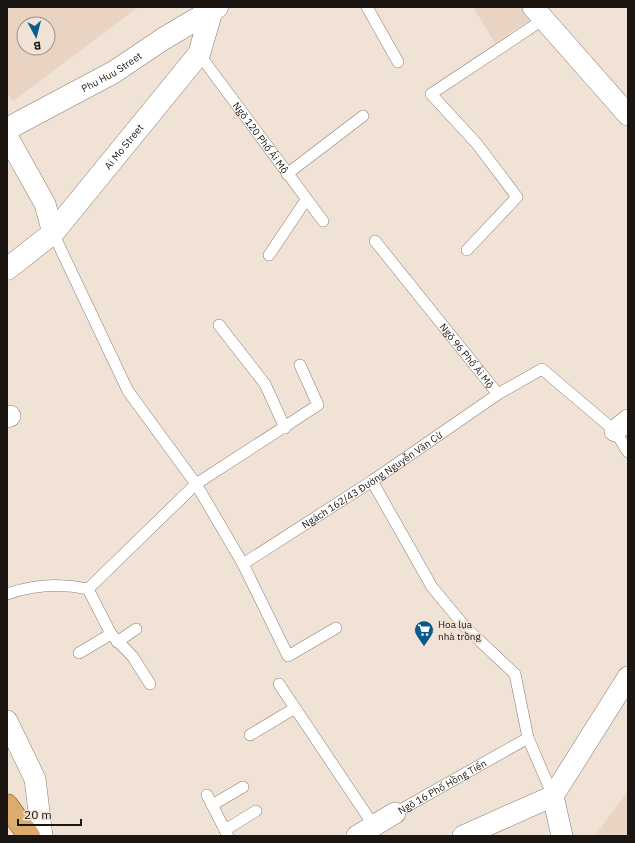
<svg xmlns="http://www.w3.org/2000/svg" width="635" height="843" font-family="'IBM Plex Sans',sans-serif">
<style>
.built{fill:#e9d4c3;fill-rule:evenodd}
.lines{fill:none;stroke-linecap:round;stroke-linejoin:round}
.service-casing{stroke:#8b7e73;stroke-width:12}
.minor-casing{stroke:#8b7e73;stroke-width:22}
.tertiary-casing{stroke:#8b7e73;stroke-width:23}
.primary-casing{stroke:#8a530f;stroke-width:23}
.service{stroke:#fff;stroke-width:11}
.minor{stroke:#fff;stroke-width:21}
.tertiary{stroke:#fff;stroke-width:22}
.primary{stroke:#dcac6e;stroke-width:22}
.labels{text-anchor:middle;stroke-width:4;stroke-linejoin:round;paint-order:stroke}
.street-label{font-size:10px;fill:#1b1612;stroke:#f1e2d6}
.poi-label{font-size:10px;fill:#1b1612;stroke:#f1e2d6;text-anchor:start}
</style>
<rect width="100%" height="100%" fill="#f1e2d6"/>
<g class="built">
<path d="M7,7H138L13,101L7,92ZM24,24H48V48H24Z"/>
<polygon points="473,7 527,7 534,17 495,43"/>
<polygon points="628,791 628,836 595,836"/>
</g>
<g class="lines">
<defs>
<g id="service">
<polyline points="367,7 398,62"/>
<path id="s1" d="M199,54L323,221"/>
<polyline points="287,174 363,116"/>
<polyline points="53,233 128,391 196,484 243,564 288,656 336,628"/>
<path id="s2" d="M375,241L498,394L542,369L615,431L628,452"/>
<polyline points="467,250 517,197 477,144 431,94 544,19"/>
<polyline points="269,255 306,200"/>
<polyline points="219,325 265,384 285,428"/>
<polyline points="372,481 432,587 466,628 515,674 528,738 553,796"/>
<path id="s3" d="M243,564L372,481L498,394"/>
<polyline points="88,589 196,484 318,405 300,365"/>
<polyline points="88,589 111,634 133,657 150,684"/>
<path d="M7,594C33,585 61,583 88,589"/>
<polyline points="117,642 136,629"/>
<polyline points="79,653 111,634"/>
<polyline points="279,684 374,826"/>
<polyline points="250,735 295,708"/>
<polyline points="207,795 228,836"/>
<polyline points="212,805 243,787"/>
<path id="s4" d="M395,813L528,738"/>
<polyline points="225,830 256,811"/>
</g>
<g id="minor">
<polyline points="533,7 628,115"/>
<polyline points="7,136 45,204 53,233"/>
<polyline points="7,417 10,416"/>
<polyline points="615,431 628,420"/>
<polyline points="7,721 35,779 42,836"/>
<polyline points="553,796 562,836"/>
<polyline points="357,836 395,813"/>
<polyline points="463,836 553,796 628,677"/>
</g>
<g id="tertiary">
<path id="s5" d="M7,129L114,72L163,39L212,10"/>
<path id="s6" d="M7,269L53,233L199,54L212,10L217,7"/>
</g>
<polyline id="primary" points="7,805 29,836"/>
</defs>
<use href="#service" class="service-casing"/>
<use href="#minor" class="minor-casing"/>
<use href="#tertiary" class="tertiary-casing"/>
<use href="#primary" class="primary-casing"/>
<use href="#service" class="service"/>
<use href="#minor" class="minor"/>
<use href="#tertiary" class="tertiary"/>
<use href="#primary" class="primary"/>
</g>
<defs>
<symbol id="supermarket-pin" viewBox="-11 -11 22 30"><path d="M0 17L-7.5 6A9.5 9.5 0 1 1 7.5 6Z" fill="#095b8d" stroke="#f1e2d6"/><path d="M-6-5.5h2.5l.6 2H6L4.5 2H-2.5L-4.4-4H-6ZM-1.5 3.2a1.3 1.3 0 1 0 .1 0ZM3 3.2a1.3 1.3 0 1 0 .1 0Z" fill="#fff"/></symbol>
</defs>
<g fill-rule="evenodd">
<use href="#supermarket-pin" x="413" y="619" width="22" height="30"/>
</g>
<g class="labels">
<g class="street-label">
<text dy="4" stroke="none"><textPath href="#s5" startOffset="119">Phu Huu Street</textPath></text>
<text dy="4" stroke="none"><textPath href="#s1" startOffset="104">Ngõ 120 Phố Ái Mộ</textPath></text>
<text dy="4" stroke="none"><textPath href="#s6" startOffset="170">Ai Mo Street</textPath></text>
<text dy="4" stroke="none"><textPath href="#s2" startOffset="147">Ngõ 96 Phố Ái Mộ</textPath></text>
<text dy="4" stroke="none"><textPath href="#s3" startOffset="154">Ngách 162/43 Đường Nguyễn Văn Cừ</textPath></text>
<text dy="4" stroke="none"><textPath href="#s4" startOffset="54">Ngõ 16 Phố Hồng Tiến</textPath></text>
</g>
<g class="poi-label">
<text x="438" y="628">Hoa lụa<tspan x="438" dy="12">nhà trồng</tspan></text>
</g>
</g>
<rect width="635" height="843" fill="none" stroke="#1b1612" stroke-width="16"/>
<g transform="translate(36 36) rotate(173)"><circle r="19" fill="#f1e2d6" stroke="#9b9088"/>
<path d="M0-3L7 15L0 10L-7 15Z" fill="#095b8d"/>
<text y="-6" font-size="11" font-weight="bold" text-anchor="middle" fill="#1b1612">B</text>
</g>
<path d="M18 819v6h63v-6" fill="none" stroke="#1b1612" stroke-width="2"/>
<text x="24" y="819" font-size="12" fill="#1b1612" stroke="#f1e2d6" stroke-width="3" paint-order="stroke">20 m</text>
</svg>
